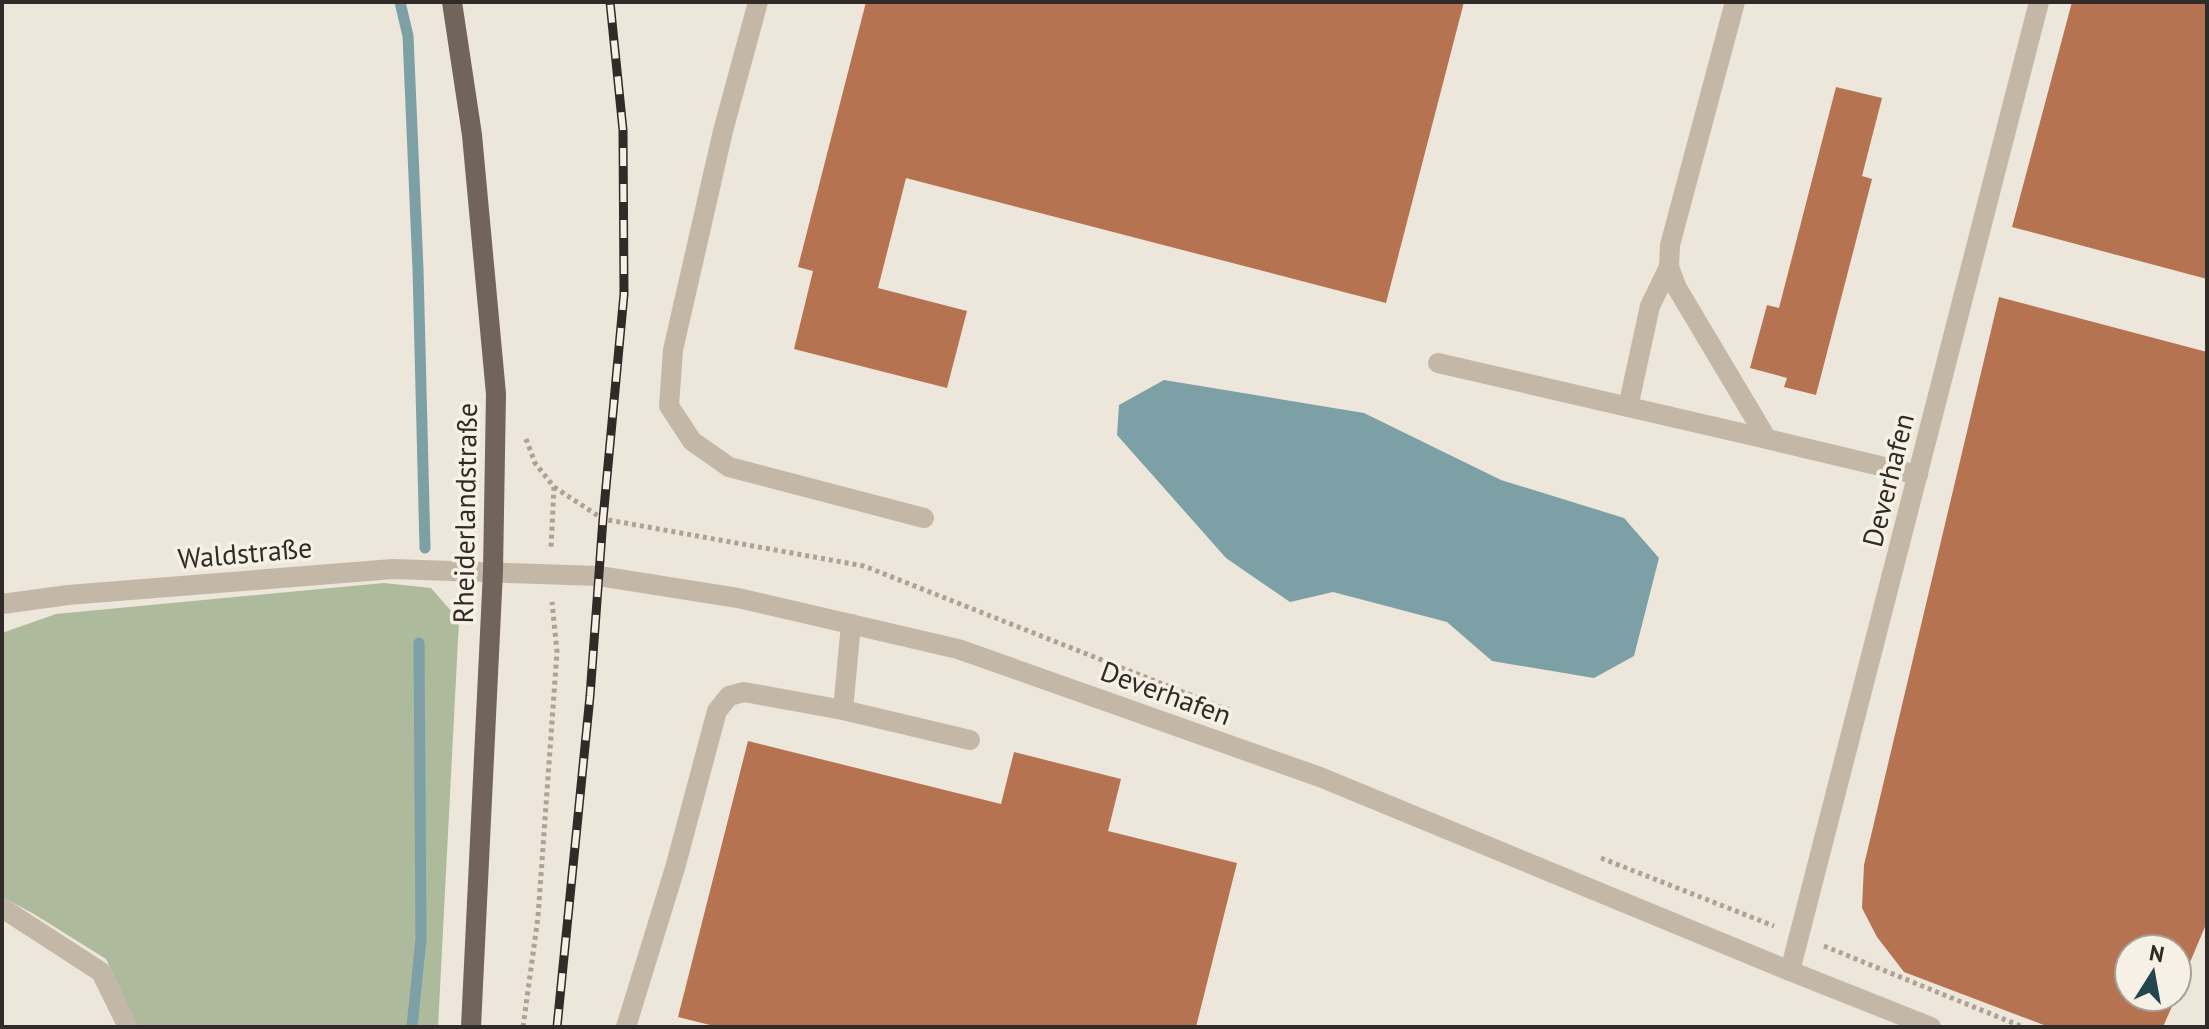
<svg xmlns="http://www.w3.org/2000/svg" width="2209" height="1029" font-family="'PT Sans',sans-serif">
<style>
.green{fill:#adba9c}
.water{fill:#7da0a6}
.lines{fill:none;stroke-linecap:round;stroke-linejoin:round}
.stream{stroke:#7da0a6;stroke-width:11}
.building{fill:#b57351}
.path{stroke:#afa292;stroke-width:5;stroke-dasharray:4 4;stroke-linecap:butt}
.minor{stroke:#c3b7a8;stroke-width:20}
.major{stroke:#71645a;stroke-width:20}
.rail-casing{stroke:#312b27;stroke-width:9}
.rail{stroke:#f6f0e5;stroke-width:6;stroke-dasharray:18;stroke-linecap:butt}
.labels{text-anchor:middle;stroke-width:7;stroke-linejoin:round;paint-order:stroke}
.street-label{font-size:28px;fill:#312b27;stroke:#f6f0e5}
</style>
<rect width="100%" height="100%" fill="#ede6da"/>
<polygon class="green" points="384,583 431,588 459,620 438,1027 138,1027 106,959 34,914 2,897 2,633 56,614"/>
<polygon class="water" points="1164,380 1364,413 1501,480 1624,518 1659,558 1634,656 1594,678 1492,661 1447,622 1333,592 1290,602 1226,558 1117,435 1119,405"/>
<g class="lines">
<g class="stream">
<polyline points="400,2 408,36 418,269 425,548"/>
<polyline points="412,1027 421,939 419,643"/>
</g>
</g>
<g class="building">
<polygon points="866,2 1464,2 1386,303 906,178 878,288 967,311 947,388 794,349 813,271 798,267"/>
<polygon points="2072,2 2207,2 2207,279 2012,227"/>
<polygon points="1836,87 1882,98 1862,176 1872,179 1816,395 1784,387 1787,378 1750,368 1767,305 1779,308"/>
<polygon points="1999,297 2207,352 2207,922 2177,993 2177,949 2129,949 2129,997 2176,997 2163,1027 2049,1027 1904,972 1877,937 1862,908 1864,865"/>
<polygon points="748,741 1001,804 1014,752 1121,779 1108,831 1237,863 1196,1027 718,1027 678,1017"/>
</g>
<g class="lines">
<g class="path">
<polyline points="526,439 535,463 554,487 551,548"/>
<polyline points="554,487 603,519 864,566 1231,711"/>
<polyline points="1601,858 1774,926"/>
<polyline points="1824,946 2023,1027"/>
<polyline points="523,1027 538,917 557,652 552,602"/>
</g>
<g class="minor">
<polyline points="758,2 723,131 673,350 669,406 692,441 729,467 924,518"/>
<polyline points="1735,2 1670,245 1669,267 1677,288 1767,439 1918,475"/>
<polyline points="1438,363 1767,439"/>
<polyline points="1628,407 1650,306 1669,267"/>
<polyline points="2,604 68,595 393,569 599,576 738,598 958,649 1320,777 1790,971 1931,1027"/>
<polyline points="843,710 851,624"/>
<polyline points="2,908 101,972 128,1027"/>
<polyline points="1790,971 2039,2"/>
<polyline points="626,1027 675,868 717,711 729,696 744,692 843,710 970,740"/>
</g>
<polyline class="major" points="452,2 472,135 496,394 493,571 471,1027"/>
<defs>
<polyline id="rail" points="557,1027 590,696 603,519 624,294 623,130 610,2"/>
</defs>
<use href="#rail" class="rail-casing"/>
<use href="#rail" class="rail"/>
</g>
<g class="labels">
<g class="street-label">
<text transform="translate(1888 480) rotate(-76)" y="10">Deverhafen</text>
<text transform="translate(465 513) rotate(-89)" y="10">Rheiderlandstraße</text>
<text transform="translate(245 553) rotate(-5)" y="10">Waldstraße</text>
<text transform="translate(1166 693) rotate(20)" y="10">Deverhafen</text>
</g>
</g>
<rect width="2209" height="1029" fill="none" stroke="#312b27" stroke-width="8"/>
<g transform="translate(2153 973) rotate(11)"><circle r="38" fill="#f6f0e5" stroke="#a7a199" stroke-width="2"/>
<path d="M0-6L14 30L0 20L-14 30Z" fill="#22464d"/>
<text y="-12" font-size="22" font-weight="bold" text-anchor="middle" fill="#312b27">N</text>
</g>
</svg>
